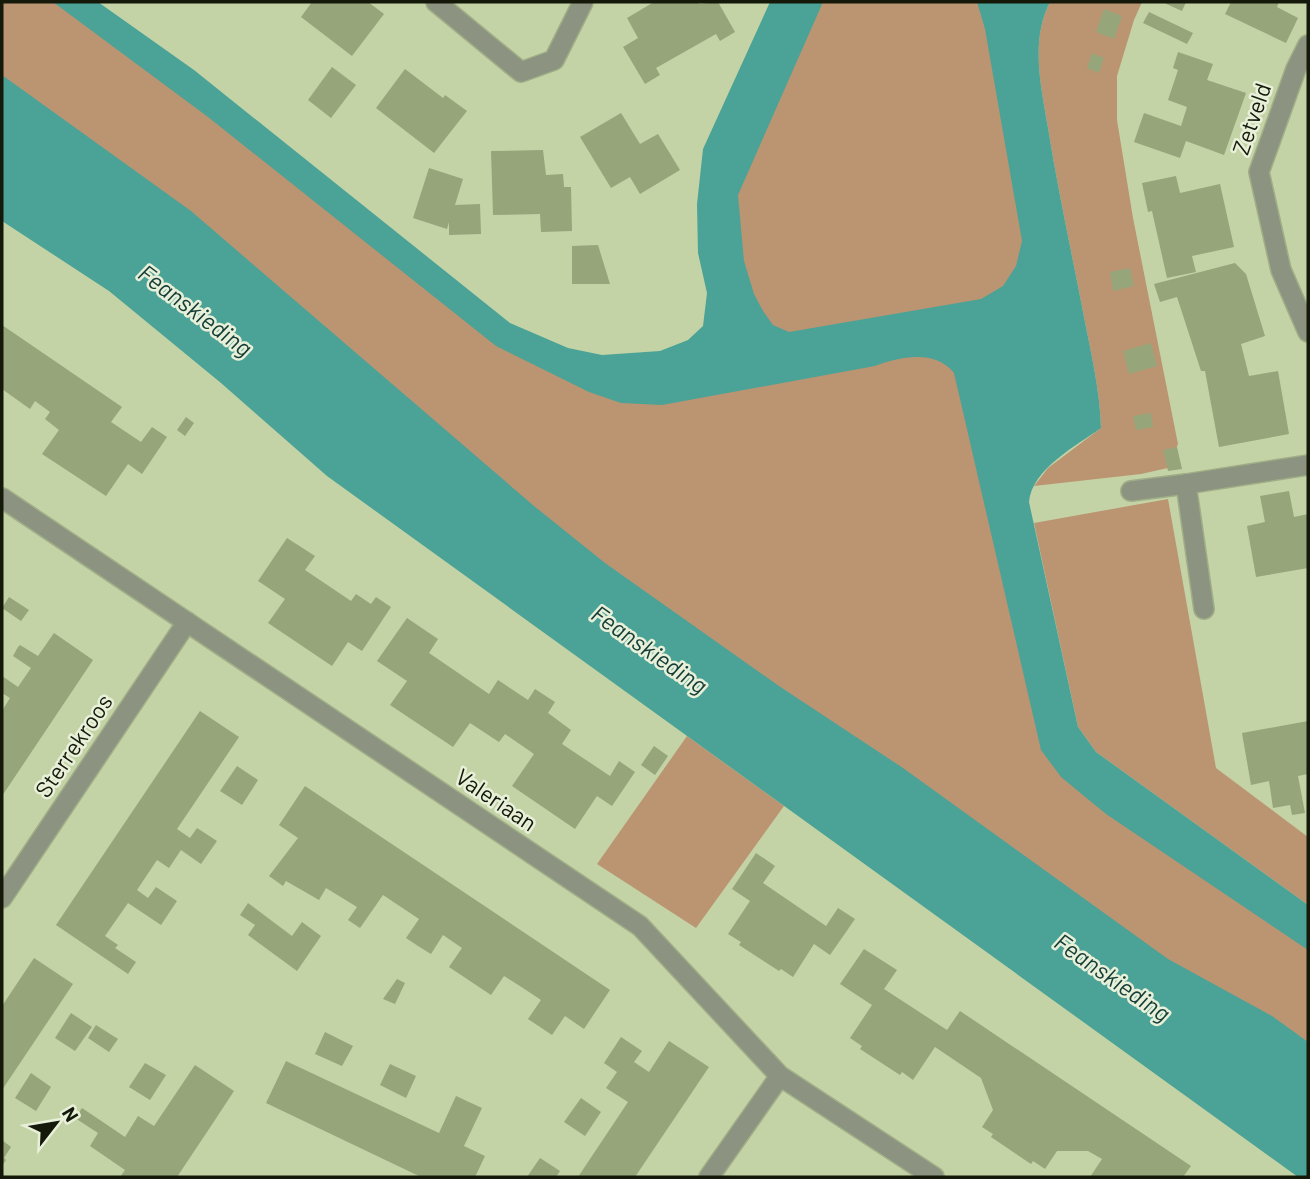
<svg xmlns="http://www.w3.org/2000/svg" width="1310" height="1179" font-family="Barlow,sans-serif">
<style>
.green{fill:#bb9572}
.water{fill:#4ba296}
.building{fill:#96a57a}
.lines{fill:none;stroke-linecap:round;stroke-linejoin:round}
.minor-casing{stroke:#a0ae87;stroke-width:22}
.minor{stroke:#8c9380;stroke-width:19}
.labels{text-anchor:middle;stroke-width:5;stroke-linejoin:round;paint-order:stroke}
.street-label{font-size:23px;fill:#141909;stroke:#e8f0d9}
.water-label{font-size:24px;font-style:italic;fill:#143d38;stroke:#e8f0d9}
</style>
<rect width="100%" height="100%" fill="#c3d3a6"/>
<g class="green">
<polygon points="2,2 76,2 507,340 619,381 733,354 717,233 804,2 1039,2 1028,23 1057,276 1013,489 1067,747 1308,919 1308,1070 592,564 2,105"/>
<path d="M1050,2H1142L1134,20L1117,76V120L1133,218L1178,444L1168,468L1141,474L1034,486L1048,468L1101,428C1100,391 1091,353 1084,317C1072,254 1058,191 1048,128C1041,86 1030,41 1050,2Z"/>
<polygon points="1168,499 1216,768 1308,837 1308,905 1096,752 1078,727 1034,523"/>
<polygon points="687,736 784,806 696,928 597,864"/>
</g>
<g class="water">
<path d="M53,2H98L194,70L510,323L568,348L602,355L660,351L688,340L703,326L707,293L698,253L697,204L703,149L770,2H823L738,195L744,261L754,294L763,311L773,325L789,332L981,299L1003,286L1016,266L1022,241L985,29L977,2H1050C1030,41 1041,86 1048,128C1058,191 1072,254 1084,317C1091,353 1100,391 1101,428C1076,446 1032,469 1029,502L1078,727L1096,752L1308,905V950L1106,814L1061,777L1041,750L954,373C935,349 900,357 875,366L662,405L621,403L589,392L496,346L208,117Z"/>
<polygon points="2,75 191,211 534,506 605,563 779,686 903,768 1168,959 1272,1016 1308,1042 1308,1177 1298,1177 327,476 221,383 109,291 2,221"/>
</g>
<g class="building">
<polygon points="312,2 368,2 384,14 352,56 301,17"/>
<polygon points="654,2 698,2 699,4 718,2 735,32 720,41 716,34 656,68 660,75 645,84 623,47 638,38 627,18"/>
<polygon points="1162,2 1186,2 1182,11"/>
<polygon points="1231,2 1279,2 1277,7 1298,18 1286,43 1225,14"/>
<polygon points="1104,9 1122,16 1114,39 1096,32"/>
<polygon points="1149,12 1193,33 1187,44 1143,23"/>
<polygon points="1178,52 1213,64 1207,80 1246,93 1224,155 1186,141 1180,158 1134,142 1144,113 1181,126 1187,107 1168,100 1178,70 1173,68"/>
<polygon points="1092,53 1104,58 1099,73 1087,68"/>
<polygon points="332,67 356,85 331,118 308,100"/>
<polygon points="405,69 443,98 445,95 467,111 434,153 376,108"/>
<polygon points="621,113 640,144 658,134 680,170 640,194 630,177 611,188 580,137"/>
<polygon points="543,150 546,175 563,174 564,187 571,187 572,231 541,232 540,214 493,215 491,151"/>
<polygon points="429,168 463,179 455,205 480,204 481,234 449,235 449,222 447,229 413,218"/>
<polygon points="1176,176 1180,193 1220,184 1234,247 1192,256 1196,272 1167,278 1152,211 1148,212 1142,183"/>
<polygon points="598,245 610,284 572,284 572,246"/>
<polygon points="1235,263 1246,274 1265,336 1241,344 1249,376 1278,371 1289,434 1219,447 1205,371 1201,371 1177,297 1160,302 1154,284"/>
<polygon points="1130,268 1134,286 1113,291 1110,272"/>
<polygon points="2,325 122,407 111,422 141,442 152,427 167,437 142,474 128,464 106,496 42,454 59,430 45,419 50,412 35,401 30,409 2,389"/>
<polygon points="1151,343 1157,366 1129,374 1123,351"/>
<polygon points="1151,413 1153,427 1136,430 1133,416"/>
<polygon points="186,417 194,423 185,436 177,430"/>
<polygon points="1177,447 1182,469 1168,471 1163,450"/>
<polygon points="1289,491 1294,517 1308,514 1308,568 1256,577 1247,526 1265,522 1260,496"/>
<polygon points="287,538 315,556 305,570 351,601 356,594 371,604 376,597 391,607 362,651 348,642 332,666 268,623 285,599 258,581"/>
<polygon points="9,597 29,610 21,621 2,608"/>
<polygon points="407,618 438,639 429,653 489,694 498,680 528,700 535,689 555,702 548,713 571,730 562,744 610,776 619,761 635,772 612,806 597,796 575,829 512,786 534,754 505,734 499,742 470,723 453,747 390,705 407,681 377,661"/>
<polygon points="54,633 93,660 2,796 2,711 10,698 2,693 2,676 18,687 31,668 13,656 18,647 20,645 38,656"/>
<polygon points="200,711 239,737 177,829 190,838 197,828 217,841 201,864 181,850 169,868 157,860 137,890 148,898 156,887 177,901 161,925 128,903 105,936 118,945 115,948 136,962 128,974 56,925"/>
<polygon points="1308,721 1308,774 1298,776 1305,813 1292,815 1290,805 1273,808 1269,781 1251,785 1242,733"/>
<polygon points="654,746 668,756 655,775 641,765"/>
<polygon points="237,766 258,780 242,805 220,791"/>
<polygon points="305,786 610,990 584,1029 565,1016 552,1035 528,1019 541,1000 523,988 504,976 491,995 449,967 462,948 443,935 431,954 418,946 406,938 419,919 383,895 360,928 348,920 357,907 326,888 319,900 286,881 283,886 269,876 298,838 279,825"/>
<polygon points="756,853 775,866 763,883 826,926 838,908 855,919 830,955 814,944 793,977 781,969 779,971 739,945 741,942 728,934 750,901 732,889"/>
<polygon points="248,903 292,936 302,922 321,936 297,971 248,935 255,925 240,915"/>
<polygon points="864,949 897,970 884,989 947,1030 960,1011 1191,1166 1183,1177 1090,1177 1102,1159 1088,1151 1057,1151 1045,1169 1033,1161 1031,1164 991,1137 993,1134 982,1127 993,1110 981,1078 935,1047 913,1080 902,1072 900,1075 860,1049 862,1046 850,1038 872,1005 840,984"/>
<polygon points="34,958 73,984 2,1090 2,1006"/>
<polygon points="397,979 405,983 395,1004 383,999"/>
<polygon points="71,1013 92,1027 75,1051 55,1038"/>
<polygon points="96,1025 118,1039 109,1052 88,1038"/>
<polygon points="325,1032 353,1046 342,1066 315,1054"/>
<polygon points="621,1037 642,1051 634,1062 649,1072 669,1041 709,1067 635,1177 578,1177 628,1102 606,1088 617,1072 604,1063"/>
<polygon points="286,1061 439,1133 456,1096 482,1108 464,1146 485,1156 475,1177 421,1177 266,1103"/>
<polygon points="145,1063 166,1075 150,1100 129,1087"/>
<polygon points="390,1064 416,1076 406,1098 380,1085"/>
<polygon points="195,1065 234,1091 213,1123 177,1177 120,1177 125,1170 90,1146 98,1133 75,1118 82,1108 125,1137 138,1116 154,1126"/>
<polygon points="31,1073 51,1087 36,1111 15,1098"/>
<polygon points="581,1098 601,1112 585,1136 564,1122"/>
<polygon points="2,1140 11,1147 4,1158 6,1160 2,1166"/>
<polygon points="540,1158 560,1171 556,1177 527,1177"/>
</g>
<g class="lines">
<defs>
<g id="minor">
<polyline points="436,2 521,72 554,60 583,2"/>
<polyline points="1308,45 1296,69 1259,172 1281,270 1308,332"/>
<polyline points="1131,491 1186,484"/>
<polyline points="2,498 640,926 780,1076 934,1177"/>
<polyline points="1204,609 1186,484 1308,465"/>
<polyline points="2,898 187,622"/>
<polyline points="709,1177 780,1076"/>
</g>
</defs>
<use href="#minor" class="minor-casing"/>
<use href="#minor" class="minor"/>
</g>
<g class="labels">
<g class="street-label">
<text transform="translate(1252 119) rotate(-71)" y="8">Zetveld</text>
<text transform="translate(74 746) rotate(-56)" y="8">Sterrekroos</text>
<text transform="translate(496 800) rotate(34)" y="8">Valeriaan</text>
</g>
<g class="water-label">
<text transform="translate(195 311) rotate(37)" y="8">Feanskieding</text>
<text transform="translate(649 650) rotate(35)" y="8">Feanskieding</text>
<text transform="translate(1112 978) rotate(35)" y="8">Feanskieding</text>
</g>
</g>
<rect width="1310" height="1179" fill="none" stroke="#141909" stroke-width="7"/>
<g transform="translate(56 1123) rotate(59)" stroke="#e8f0d9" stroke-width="5" paint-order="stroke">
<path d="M0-5L12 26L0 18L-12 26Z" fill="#141909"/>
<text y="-10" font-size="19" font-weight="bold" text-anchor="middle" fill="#141909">N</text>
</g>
</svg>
